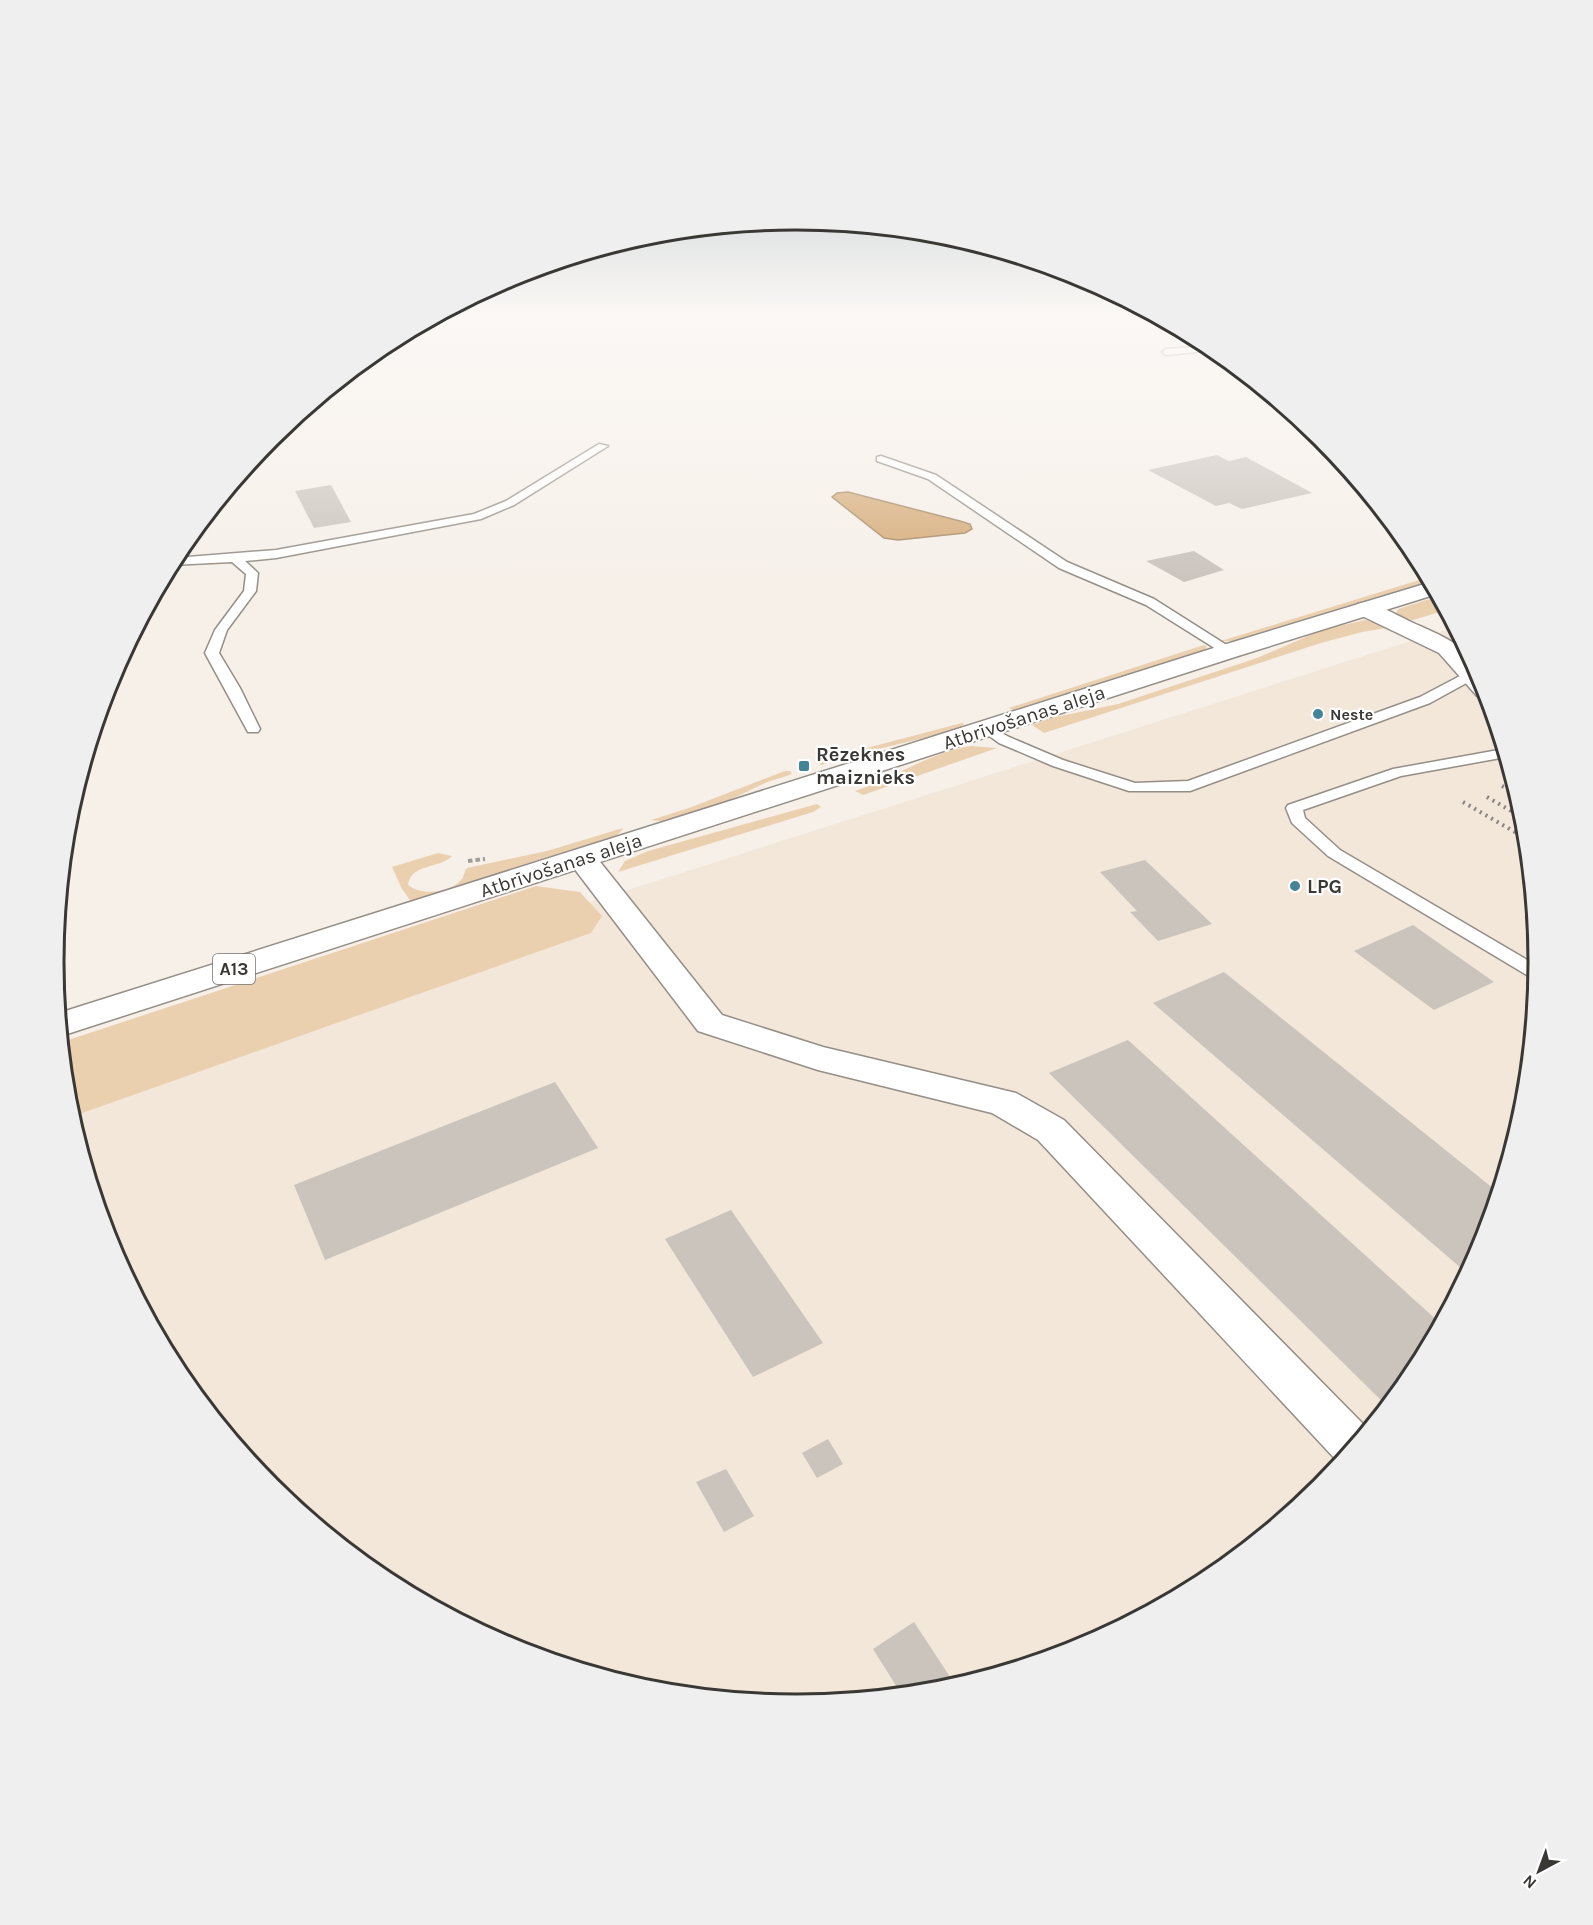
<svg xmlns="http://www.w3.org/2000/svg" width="1593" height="1925" font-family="Karla,sans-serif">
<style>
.built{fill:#f2e7d9}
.green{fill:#ebd0b0}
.water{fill:#d6ac79;stroke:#a78965;stroke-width:1.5}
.building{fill:#cac4bd}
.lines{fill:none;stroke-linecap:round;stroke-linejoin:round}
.lane-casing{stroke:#948e87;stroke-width:3}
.street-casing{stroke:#948e87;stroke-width:3}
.primary-casing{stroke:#948e87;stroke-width:3}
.path{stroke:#a09c97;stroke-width:4;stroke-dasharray:4.5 3;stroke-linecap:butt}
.lane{fill:#fff;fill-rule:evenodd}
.street{fill:#fff;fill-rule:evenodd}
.primary{fill:#fff;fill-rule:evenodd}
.rail{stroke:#87837f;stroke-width:4;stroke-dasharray:2 4.5;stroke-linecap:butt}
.poi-dot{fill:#438497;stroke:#fff;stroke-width:2}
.labels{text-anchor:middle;stroke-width:4.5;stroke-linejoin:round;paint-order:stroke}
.far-poi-label{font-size:16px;font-weight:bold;fill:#3a3835;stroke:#fff;text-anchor:start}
.shield{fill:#fff;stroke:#757472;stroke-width:1.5}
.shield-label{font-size:18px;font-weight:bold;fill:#3a3835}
.street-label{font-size:20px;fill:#3a3835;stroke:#fff}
.poi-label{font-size:20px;font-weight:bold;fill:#3a3835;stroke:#fff;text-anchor:start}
.rim{fill:none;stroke:#3a3835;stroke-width:3}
</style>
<rect width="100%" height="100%" fill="#f6f0e9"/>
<polygon class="built" points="1455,627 1483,679 1525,818 1539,962 1525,1108 1482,1247 1414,1375 1321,1488 1209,1580 1080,1649 941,1691 796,1705 651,1691 512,1648 384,1580 271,1487 179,1375 110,1246 68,1107 65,1069"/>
<g class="green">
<polygon points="1429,577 1430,581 1235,641 1221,641"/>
<polygon points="1439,596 1446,610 1410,621 1396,613 1398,609"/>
<polygon points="1365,620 1393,627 1362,632 1321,643 1044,733 1032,725 1051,718 1118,704 1257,658 1322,630"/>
<polygon points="1204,645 1207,647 1204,651 1028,708 1016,711 1009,708"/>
<polygon points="962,723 964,724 958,730 853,755 821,765 817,761"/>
<path d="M971,746L997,748L863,795L855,791C894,778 929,753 971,746Z"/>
<path d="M785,771H790L792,774C783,778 774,779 765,783C736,796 683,827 651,820L689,808Z"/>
<polygon points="817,804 821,807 813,812 618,872 625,861 648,851"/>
<path d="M623,828C618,840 598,842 587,845C528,862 470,884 412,903L402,889L392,867L438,853L452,856C440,869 411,863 408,885C421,896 450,893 461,880C465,876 463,873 467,868L547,851Z"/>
<polygon points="536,886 580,892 602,916 591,933 71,1117 62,1042"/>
</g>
<polygon class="water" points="848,492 960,521 970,524 972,529 965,533 898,540 884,538 832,497 837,493"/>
<g class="building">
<polygon points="1217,455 1229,461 1246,457 1312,493 1242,509 1229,503 1216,506 1148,470"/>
<polygon points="331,485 351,522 314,528 295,491"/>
<polygon points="1194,551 1224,570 1184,582 1146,561"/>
<polygon points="1145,860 1212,924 1158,941 1130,912 1137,911 1100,872"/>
<polygon points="1413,925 1494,982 1434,1010 1354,951"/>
<polygon points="1224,972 1499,1193 1482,1247 1468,1274 1153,1003"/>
<polygon points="1128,1040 1441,1324 1414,1375 1388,1407 1049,1073"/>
<polygon points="555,1082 598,1148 325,1260 294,1185"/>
<polygon points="731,1210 823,1343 753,1377 665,1239"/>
<polygon points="828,1439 843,1464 817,1478 802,1453"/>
<polygon points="726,1469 754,1516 724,1532 696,1482"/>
<polygon points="914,1622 956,1686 941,1691 902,1695 873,1649"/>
</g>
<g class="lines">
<defs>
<g id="lane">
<polygon points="1210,346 1215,350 1166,355 1162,352 1166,349"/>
<polygon points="599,444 608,446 514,505 481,519 276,558 245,561 258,573 256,591 227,630 219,653 240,688 260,729 258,732 248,732 205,653 215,630 244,591 246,574 232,562 171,565 175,558 276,550 474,514 506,501"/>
<polygon points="881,456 936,475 1067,562 1154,599 1236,651 1229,655 1224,654 1146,605 1059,568 928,479 877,461 877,457"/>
<polygon points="1477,667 1481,675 1430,703 1190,791 1129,791 1053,766 999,743 980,729 987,725 1009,737 1063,760 1135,783 1188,781 1420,697"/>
<polygon points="1504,749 1506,757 1401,776 1303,810 1305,818 1340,850 1539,967 1537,981 1328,856 1292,823 1286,808 1288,805 1393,769"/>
</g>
<g id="street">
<path d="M1366,602C1381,606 1395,614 1409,621C1455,642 1473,646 1488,698L1477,696L1439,653L1358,614L1354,609L1358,604Z"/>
<polygon points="582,850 593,853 722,1015 823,1047 1016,1093 1064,1120 1369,1430 1342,1463 1338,1462 1038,1140 992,1113 818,1070 698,1031 567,859 571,853"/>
</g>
<polygon id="primary" points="1431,582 1437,594 1238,656 61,1036 59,1013 1220,646"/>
</defs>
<use href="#lane" class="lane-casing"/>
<use href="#street" class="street-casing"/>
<use href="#primary" class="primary-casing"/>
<polyline class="path" points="468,861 485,859"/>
<use href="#lane" class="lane"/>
<use href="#street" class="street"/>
<use href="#primary" class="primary"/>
<g class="rail">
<polyline points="1502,786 1518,794"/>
<polyline points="1487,797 1525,819"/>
<polyline points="1463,802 1527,839"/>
</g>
</g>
<linearGradient id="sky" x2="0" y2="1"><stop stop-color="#a1b1bc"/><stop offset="0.54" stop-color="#fbf8f5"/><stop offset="1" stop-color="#fbf8f5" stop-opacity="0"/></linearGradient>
<rect width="1593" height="583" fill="url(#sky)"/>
<g class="poi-dot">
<circle cx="1318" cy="714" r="6"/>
<rect x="798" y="760" width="12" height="12" rx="3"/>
<circle cx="1295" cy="886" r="6"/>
</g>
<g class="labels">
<g class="far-poi-label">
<text x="1330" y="720">Neste</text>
</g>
<rect class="shield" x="213" y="954" width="42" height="30" rx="4.5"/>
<g class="shield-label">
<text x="234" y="975">A13</text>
</g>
<g class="street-label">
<text transform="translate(1024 717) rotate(-18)" y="7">Atbrīvošanas aleja</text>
<text transform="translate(561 865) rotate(-18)" y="7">Atbrīvošanas aleja</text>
</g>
<g class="poi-label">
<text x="816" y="761">Rēzeknes<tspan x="816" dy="23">maiznieks</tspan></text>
<text x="1307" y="893">LPG</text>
</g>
</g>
<path d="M0 0H1593V1925H0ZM64 962a732 732 0 1 1 1464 0a732 732 0 1 1-1464 0Z" fill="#efefef" fill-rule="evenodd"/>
<path class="rim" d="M64 962a732 732 0 1 1 1464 0a732 732 0 1 1-1464 0Z"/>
<g transform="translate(1539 1871) rotate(221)" stroke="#ffffff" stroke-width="4.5" paint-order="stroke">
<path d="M0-4.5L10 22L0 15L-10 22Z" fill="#3a3835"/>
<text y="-9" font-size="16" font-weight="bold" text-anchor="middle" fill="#3a3835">N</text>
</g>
</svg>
